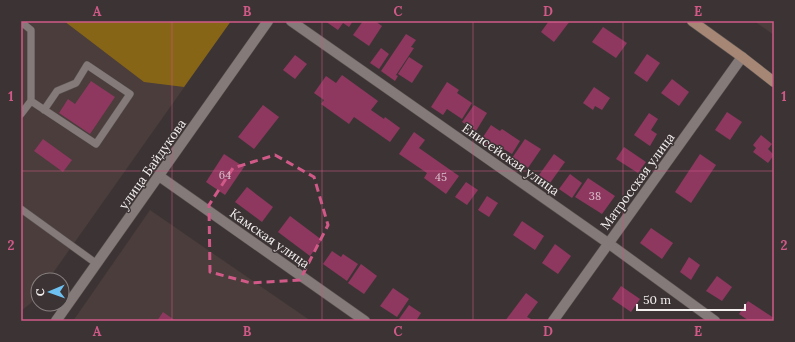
<svg xmlns="http://www.w3.org/2000/svg" width="795" height="342" font-family="Lora,serif">
<style>
.built{fill:#4a3d3b}
.forest{fill:#876516}
.building{fill:#8e375f}
.lines{fill:none;stroke-linecap:round;stroke-linejoin:round}
.lane-casing{stroke:#5a5352;stroke-width:8}
.street-casing{stroke:#5a5352;stroke-width:11}
.secondary-casing{stroke:#5a5352;stroke-width:11}
.lane{stroke:#847a79;stroke-width:7}
.street{stroke:#847a79;stroke-width:10}
.secondary{stroke:#a68674;stroke-width:10}
.marked{fill:none;stroke:#d15988;stroke-width:3;stroke-dasharray:8 5;stroke-linejoin:round}
.grid{fill:none;stroke:#d15988;stroke-width:1;stroke-opacity:0.55}
.labels{text-anchor:middle;stroke-width:3;stroke-linejoin:round;paint-order:stroke}
.number-label{font-size:11px;fill:#dbc2cc}
.street-label{font-size:13px;fill:#f5f0f0;stroke:#3c3434}
.neatline{fill:none;stroke:#d15988;stroke-width:1.5}
.grid-label{font-size:13px;text-anchor:middle;font-weight:bold;fill:#d15988}
</style>
<rect width="100%" height="100%" fill="#3c3434"/>
<g class="built">
<polygon points="21,21 231,21 48,280 38,280 38,294 31,303 21,311"/>
<polygon points="754,21 774,21 774,35"/>
<polygon points="150,210 311,321 73,321"/>
</g>
<polygon class="forest" points="64,21 231,21 184,87 144,82"/>
<g class="building">
<polygon points="325,21 353,21 349,27 343,23 338,30"/>
<polygon points="363,21 375,21 382,26 369,46 353,35"/>
<polygon points="549,21 570,21 554,42 541,32"/>
<polygon points="603,27 627,43 616,58 592,42"/>
<polygon points="406,34 416,40 411,47 414,48 396,75 398,76 395,81 381,71"/>
<polygon points="381,48 389,54 379,69 370,63"/>
<polygon points="647,54 660,63 647,82 634,73"/>
<polygon points="295,55 307,64 295,79 283,70"/>
<polygon points="409,57 423,66 412,83 398,74"/>
<polygon points="342,75 378,101 371,110 384,119 385,117 400,128 390,142 354,117 349,124 321,104 324,100 314,93 326,76 336,83"/>
<polygon points="672,79 689,92 679,106 661,93"/>
<polygon points="91,81 115,97 90,134 59,113 68,99 75,104"/>
<polygon points="447,82 459,90 457,93 472,103 462,119 447,109 443,115 431,107"/>
<polygon points="594,87 610,98 602,110 595,106 593,110 583,103"/>
<polygon points="263,105 279,117 254,149 238,137"/>
<polygon points="474,105 487,113 476,131 462,122"/>
<polygon points="727,112 742,122 730,140 715,130"/>
<polygon points="649,113 658,119 651,130 657,134 650,146 634,135"/>
<polygon points="491,125 500,131 502,129 520,141 512,154 495,144 491,151 479,143"/>
<polygon points="414,132 425,140 419,148 459,176 446,194 424,178 427,173 399,154"/>
<polygon points="761,135 772,144 768,149 774,155 768,163 753,152 756,148 753,145"/>
<polygon points="43,139 72,160 63,172 34,151"/>
<polygon points="525,139 541,149 528,168 512,158"/>
<polygon points="624,147 646,162 638,173 616,159"/>
<polygon points="224,154 244,167 225,195 206,182"/>
<polygon points="554,154 565,162 550,183 539,175"/>
<polygon points="700,154 716,165 691,203 675,192"/>
<polygon points="570,174 582,183 572,198 559,189"/>
<polygon points="588,178 615,196 602,214 575,197"/>
<polygon points="466,182 478,190 467,205 455,197"/>
<polygon points="247,187 273,207 262,222 235,202"/>
<polygon points="487,196 498,203 489,217 478,210"/>
<polygon points="290,216 322,240 310,256 278,232"/>
<polygon points="522,221 544,236 535,250 513,235"/>
<polygon points="651,228 673,243 662,259 640,243"/>
<polygon points="555,244 571,256 558,274 542,263"/>
<polygon points="332,251 341,257 343,254 358,264 347,281 323,264"/>
<polygon points="689,257 700,265 691,280 680,272"/>
<polygon points="361,264 377,276 364,294 348,283"/>
<polygon points="717,276 732,287 722,301 706,291"/>
<polygon points="621,286 640,299 631,312 612,299"/>
<polygon points="393,288 409,299 397,317 380,306"/>
<polygon points="526,293 538,302 527,317 531,319 529,321 505,321"/>
<polygon points="748,301 774,318 774,321 749,321 739,314"/>
<polygon points="409,305 421,313 416,321 402,321 399,319"/>
<polygon points="163,312 176,321 157,321"/>
</g>
<g class="lines">
<defs>
<g id="lane">
<polyline points="21,22 31,30 31,101 96,144 130,94 87,65 76,83 57,91 44,110"/>
<polyline points="21,114 31,101"/>
<polyline points="21,209 97,264"/>
</g>
<g id="street">
<polyline points="291,21 608,243 715,321"/>
<polyline points="159,176 365,321"/>
<polyline points="56,321 268,21"/>
<polyline points="553,321 742,57"/>
</g>
<polyline id="secondary" points="692,21 742,57 774,82"/>
</defs>
<use href="#lane" class="lane-casing"/>
<use href="#street" class="street-casing"/>
<use href="#secondary" class="secondary-casing"/>
<use href="#lane" class="lane"/>
<use href="#street" class="street"/>
<use href="#secondary" class="secondary"/>
</g>
<path class="marked" d="M275,155L314,177L328,225L300,280L251,283L210,272L209,205L233,168Z"/>
<path class="grid" d="M172,21V321M322,21V321M473,21V321M623,21V321M21,171H774"/>
<g class="labels">
<g class="number-label">
<text x="225" y="179">64</text>
<text x="441" y="181">45</text>
<text x="595" y="200">38</text>
</g>
<g class="street-label">
<text transform="translate(511 159) rotate(35)" y="5">Енисейская улица</text>
<text transform="translate(152 164) rotate(-55)" y="5">улица Байдукова</text>
<text transform="translate(637 181) rotate(-54)" y="5">Матросская улица</text>
<text transform="translate(270 238) rotate(35)" y="5">Камская улица</text>
</g>
</g>
<rect width="795" height="342" fill="none" stroke="#3c3434" stroke-width="44"/>
<g transform="translate(50 292) rotate(268)"><circle r="19" fill="#3c3434" stroke="#867f7f"/>
<path d="M0-3L7 15L0 10L-7 15Z" fill="#6ec2f3"/>
<text y="-6" font-size="11" font-weight="bold" text-anchor="middle" fill="#f5f0f0">С</text>
</g>
<path d="M637 304v6h108v-6" fill="none" stroke="#f5f0f0" stroke-width="2"/>
<text x="643" y="304" font-size="12" fill="#f5f0f0" stroke="#3c3434" stroke-width="3" paint-order="stroke">50 m</text>
<rect x="22" y="22" width="751" height="298" class="neatline"/>
<g class="grid-label">
<text x="97" y="16">A</text>
<text x="247" y="16">B</text>
<text x="398" y="16">C</text>
<text x="548" y="16">D</text>
<text x="698" y="16">E</text>
<text x="11" y="101">1</text>
<text x="784" y="101">1</text>
<text x="11" y="250">2</text>
<text x="784" y="250">2</text>
<text x="97" y="336">A</text>
<text x="247" y="336">B</text>
<text x="398" y="336">C</text>
<text x="548" y="336">D</text>
<text x="698" y="336">E</text>
</g>
</svg>
